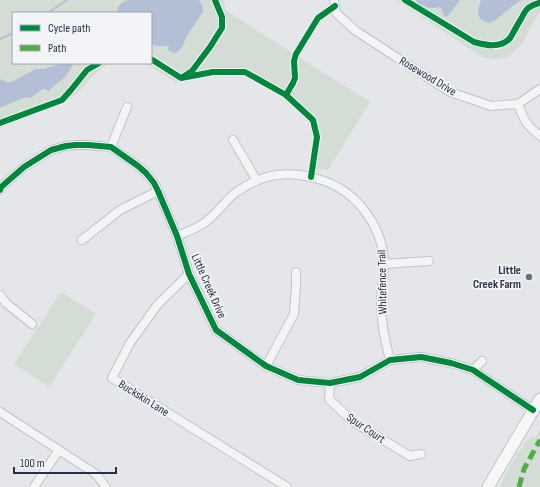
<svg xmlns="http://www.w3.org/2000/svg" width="540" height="487" font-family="'Sofia Sans Condensed',sans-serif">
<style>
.green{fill:#d4ddd5}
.water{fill:#b3bfd4}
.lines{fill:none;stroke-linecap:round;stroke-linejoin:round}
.stream{stroke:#b3bfd4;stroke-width:2}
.minor-casing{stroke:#c2c3c7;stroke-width:10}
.secondary-casing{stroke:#c2c3c7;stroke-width:13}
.minor{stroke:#f3f4f6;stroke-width:8}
.secondary{stroke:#f7f7f7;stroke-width:11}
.quiet{stroke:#53ab47;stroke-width:5;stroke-dasharray:10 5;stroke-linecap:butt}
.cycleway-casing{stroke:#f2f4f8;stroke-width:8}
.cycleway{stroke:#00873e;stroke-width:6}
.poi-dot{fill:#6b707d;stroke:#f2f4f8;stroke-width:1.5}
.labels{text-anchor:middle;stroke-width:3.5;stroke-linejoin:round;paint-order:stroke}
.street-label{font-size:12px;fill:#2a3043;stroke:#f2f4f8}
.poi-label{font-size:12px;font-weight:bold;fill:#2a3043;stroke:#f2f4f8;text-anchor:end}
</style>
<rect width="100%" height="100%" fill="#e5e6e9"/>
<g class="green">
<polygon points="0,0 224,0 225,10 370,102 328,170 313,169 317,137 313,120 286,95 245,72 213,72 181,78 177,83 145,63 151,63 151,13 13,13 13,63 110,63 101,68 77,93 60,105 0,128"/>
<polygon points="396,0 540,0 540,11 522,44 510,56 498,60 482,57"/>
<polygon points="61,292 96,314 49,387 14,364"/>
<polygon points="540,430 540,487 501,487 504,477 514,459 526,441 532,437 536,436"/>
</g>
<g class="water">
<polygon points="128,0 199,0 202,5 203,11 202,13 187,36 182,47 176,53 171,52 169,51 168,48 169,46 157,46 151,44 151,13 117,13 118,7 123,2"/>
<path d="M415,0H460L447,17L444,16L442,9L439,7C430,10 421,6 415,0Z"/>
<path d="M481,0H522C510,6 502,17 490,23C475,19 477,12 481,0Z"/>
<polygon points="62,63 74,63 66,76 48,91 45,89 41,90 32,97 23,98 0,108 0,79 7,82 11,82 36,69 43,69 50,67"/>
</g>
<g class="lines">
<g class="stream">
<polyline points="48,13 67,0"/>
<polyline points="0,39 13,33"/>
</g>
<defs>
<g id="minor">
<polyline points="334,0 336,13 356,31 450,92 491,106 518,104 540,89"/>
<path d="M518,104C524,120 526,125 540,136"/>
<polyline points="233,140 257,181"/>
<polyline points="111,147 127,107"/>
<polyline points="0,190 1,187 24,167 51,150 66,146 76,145 88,145 111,147 138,166 146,173 154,183 158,191 177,236 189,274 216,330 266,366 298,380 330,383 360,377 390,360 421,357 451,363 473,370 533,410"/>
<path d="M177,236C186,232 196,229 204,223C216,215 224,202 235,193C241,189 249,184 256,181C275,172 298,173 318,179C355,189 383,225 384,264C384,277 381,290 381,303C381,322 385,341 390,360"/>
<polyline points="82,240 120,210 158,191"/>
<polyline points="384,264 429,261"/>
<polyline points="189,274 158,304 130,343 112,378 287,487"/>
<polyline points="0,295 6,303 32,324"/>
<polyline points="266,366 294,314 296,286 296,272"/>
<polyline points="473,370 482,361"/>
<polyline points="330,383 329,399 352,421 410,456 421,454"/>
<polyline points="0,412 96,474 106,487"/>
<polyline points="34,487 59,450"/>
</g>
<polyline id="secondary" points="488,487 540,399"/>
</defs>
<use href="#minor" class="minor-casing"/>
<use href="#secondary" class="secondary-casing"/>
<use href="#minor" class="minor"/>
<use href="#secondary" class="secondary"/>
<polyline class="quiet" points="519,487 524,469 540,440"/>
<defs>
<g id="cycleway">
<path d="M405,0L474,42C485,45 501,49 510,38C514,32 517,25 521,19C523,15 525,11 528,8C531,6 535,4 539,3"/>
<polyline points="151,59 181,78 213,72 245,72 286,95 313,120 317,137 311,177"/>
<polyline points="183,77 192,71 210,47 222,28 222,17 215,0"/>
<polyline points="286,95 293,83 295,78 294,61 296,54 318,18 335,6"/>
<polyline points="0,123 62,100 71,90 87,70 99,63"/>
<polyline points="0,190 1,187 24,167 51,150 66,146 76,145 88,145 111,147 138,166 146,173 154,183 158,191 177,236 189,274 216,330 266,366 298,380 330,383 360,377 390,360 421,357 451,363 473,370 533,410"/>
</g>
</defs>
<use href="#cycleway" class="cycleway-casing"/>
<use href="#cycleway" class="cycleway"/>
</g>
<circle class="poi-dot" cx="529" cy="277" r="4"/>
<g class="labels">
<g class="street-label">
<text transform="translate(428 76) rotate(31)" y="4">Rosewood Drive</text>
<text transform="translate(382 282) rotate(-91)" y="4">Whitefence Trail</text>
<text transform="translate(209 286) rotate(66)" y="4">Little Creek Drive</text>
<text transform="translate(144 398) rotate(32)" y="4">Buckskin Lane</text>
<text transform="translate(366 428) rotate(34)" y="4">Spur Court</text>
</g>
<g class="poi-label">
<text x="521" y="274">Little<tspan x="521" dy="14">Creek Farm</tspan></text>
</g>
</g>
<rect x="12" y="12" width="140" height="52" fill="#f2f4f8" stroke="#a2a6b0"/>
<rect x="20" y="25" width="20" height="6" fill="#00873e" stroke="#a2a6b0"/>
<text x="48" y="32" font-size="12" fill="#2a3043">Cycle path</text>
<rect x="20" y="45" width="20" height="6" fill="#53ab47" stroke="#a2a6b0"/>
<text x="48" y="52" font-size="12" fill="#2a3043">Path</text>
<path d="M14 467v6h102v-6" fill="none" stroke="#2a3043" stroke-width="2"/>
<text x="20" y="467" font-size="12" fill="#2a3043" stroke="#f2f4f8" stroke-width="3" paint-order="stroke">100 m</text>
</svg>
